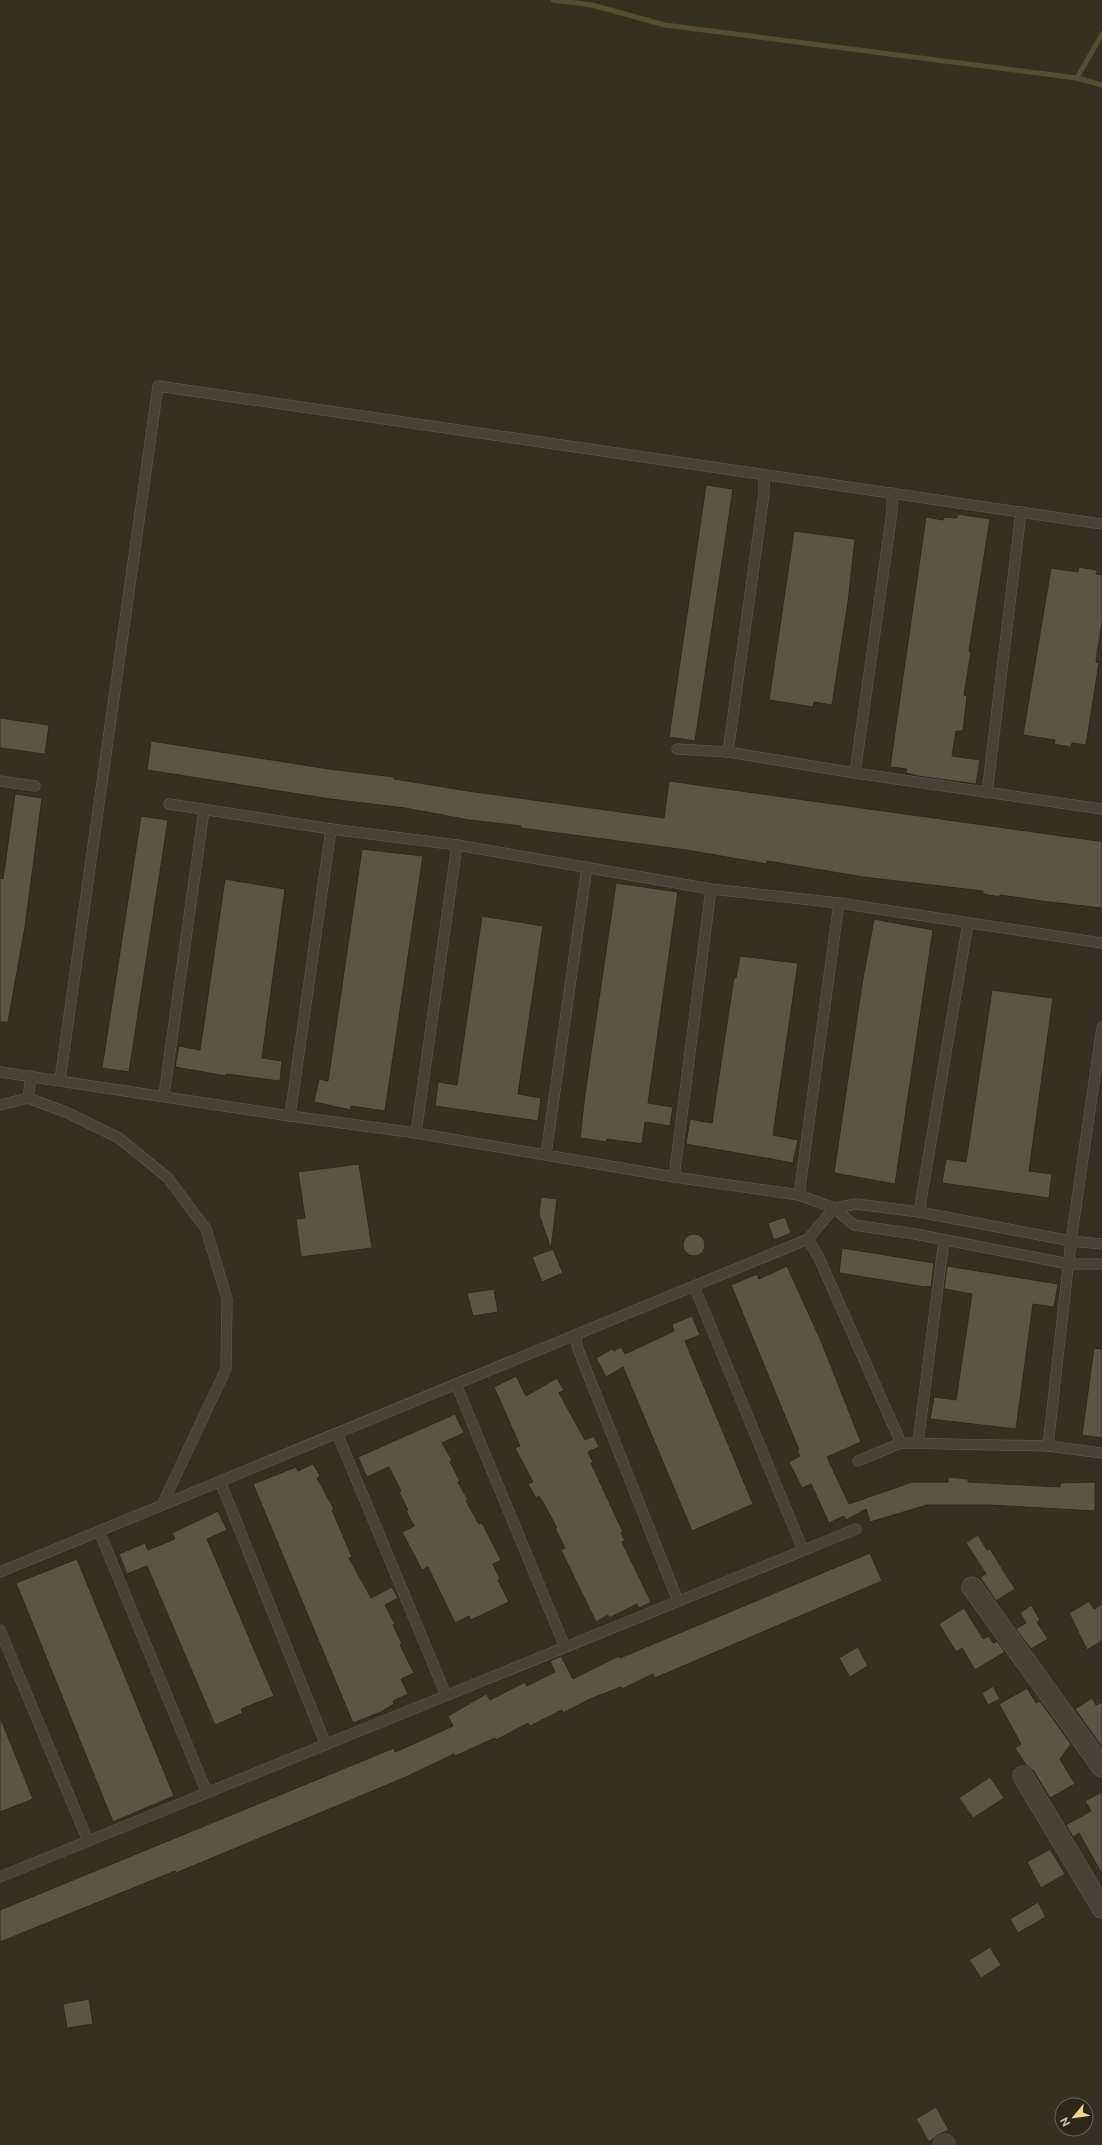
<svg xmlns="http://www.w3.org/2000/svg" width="1102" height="2145" font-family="'Public Sans',sans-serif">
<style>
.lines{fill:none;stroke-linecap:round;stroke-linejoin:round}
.stream{stroke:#564c31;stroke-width:5}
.building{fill:#5b5543;stroke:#2e291c}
.service-casing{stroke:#656052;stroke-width:11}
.minor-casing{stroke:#656052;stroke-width:21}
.service{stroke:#474235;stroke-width:10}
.minor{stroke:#474235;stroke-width:20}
</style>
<rect width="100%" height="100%" fill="#363021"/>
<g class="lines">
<g class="stream">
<polyline points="553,0 592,5 665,25 1077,78 1102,34"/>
<polyline points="1077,78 1102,85"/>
</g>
</g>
<g class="building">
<polygon points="706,485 733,489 695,741 669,737"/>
<polygon points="957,514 990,519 969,651 971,652 964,695 967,696 963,731 956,731 952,756 980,760 976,784 918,776 906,773 907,769 890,767 926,517 943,520 944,517 957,518"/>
<polygon points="794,531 855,539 848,602 832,705 814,702 813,707 769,700"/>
<polygon points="1079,567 1097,570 1096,574 1102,575 1102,622 1096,662 1099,663 1086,745 1072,743 1071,747 1054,744 1055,740 1023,735 1051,568 1078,572"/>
<polygon points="0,718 49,725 45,754 0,748"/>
<polygon points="151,741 329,769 394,777 394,779 468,791 664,818 669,781 1098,841 1102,842 1102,908 1049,902 1000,895 1000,897 983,894 983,891 863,877 767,861 767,864 750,861 686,850 520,828 521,826 469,820 405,808 330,799 147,770"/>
<polygon points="15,794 42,798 25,927 8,1022 0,1022 0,878 3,879"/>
<polygon points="141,816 168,820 129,1072 102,1068"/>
<polygon points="362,849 423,856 385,1111 351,1106 351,1110 314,1102 319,1079 328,1081"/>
<polygon points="225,879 285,889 262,1058 282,1061 280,1081 226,1074 226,1076 175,1067 179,1046 200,1050"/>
<polygon points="616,883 678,892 648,1103 673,1107 670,1126 645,1122 642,1144 607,1139 607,1142 580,1138 585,1094"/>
<polygon points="482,916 543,926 518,1094 541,1098 538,1121 435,1106 438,1082 457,1085"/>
<polygon points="874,919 933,930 895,1184 834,1173 862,984"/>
<polygon points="740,956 798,963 773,1135 798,1140 793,1163 686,1144 690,1119 712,1123 734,977 736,978"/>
<polygon points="992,990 1053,998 1029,1171 1052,1174 1049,1198 942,1183 946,1159 966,1162"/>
<polygon points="359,1164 372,1248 301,1257 296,1219 305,1218 298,1172"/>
<polygon points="541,1197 557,1199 551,1249 539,1214"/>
<polygon points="785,1217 791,1233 774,1240 768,1223"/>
<circle cx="694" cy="1245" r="11"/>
<polygon points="842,1248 934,1263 931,1287 926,1286 925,1287 839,1273"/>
<polygon points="553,1249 563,1273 542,1282 532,1257"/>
<polygon points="787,1266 821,1341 861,1442 827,1457 849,1504 912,1482 948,1482 948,1477 968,1479 968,1482 1060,1487 1060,1483 1095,1482 1095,1511 989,1505 927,1505 870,1522 866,1509 846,1520 844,1516 829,1523 811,1484 802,1488 789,1462 800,1456 797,1451 799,1450 731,1285 757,1274 759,1279"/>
<polygon points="947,1266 1058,1284 1054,1307 1033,1304 1016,1429 930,1419 934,1397 956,1400 972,1294 944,1289"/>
<polygon points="494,1289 498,1312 473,1316 467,1293"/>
<polygon points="692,1316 700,1335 685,1341 753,1504 692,1531 623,1367 606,1377 596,1358 612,1349 614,1351 621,1347 625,1354 674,1331 672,1324"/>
<polygon points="1094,1348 1102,1349 1102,1438 1082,1435"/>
<polygon points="516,1376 526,1396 557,1378 564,1390 559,1393 585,1440 594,1436 599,1447 588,1452 593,1462 591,1463 623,1532 621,1533 625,1541 622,1542 651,1602 639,1608 637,1604 609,1618 608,1615 596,1622 561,1550 565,1548 555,1528 557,1528 544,1504 539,1496 536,1498 528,1484 533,1482 515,1448 520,1446 494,1387"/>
<polygon points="455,1414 464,1433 442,1443 452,1460 450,1462 460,1481 458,1482 468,1500 466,1501 479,1524 482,1523 501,1560 493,1564 500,1579 498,1580 509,1602 471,1620 469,1616 455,1623 428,1567 422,1570 402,1532 414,1526 406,1511 408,1510 399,1492 401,1491 389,1467 367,1477 358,1457"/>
<polygon points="313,1464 320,1476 317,1478 334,1509 332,1510 352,1557 349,1558 371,1598 392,1587 398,1598 385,1605 395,1624 393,1625 402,1644 400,1645 414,1673 401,1679 408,1694 393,1701 394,1704 381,1712 353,1723 253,1484 296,1467 298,1471"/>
<polygon points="218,1511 227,1530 207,1539 274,1696 241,1709 243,1713 215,1725 147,1566 127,1574 119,1554 145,1543 148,1550 175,1539 172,1533"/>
<polygon points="978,1535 987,1550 990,1549 1015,1589 996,1601 980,1577 986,1574 966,1543"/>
<polygon points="870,1553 882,1581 655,1678 653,1674 622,1689 621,1687 590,1699 563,1713 562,1710 530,1726 528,1723 496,1740 495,1738 455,1756 454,1754 406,1777 176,1873 175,1871 0,1942 0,1910 394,1748 395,1752 420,1741 453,1726 448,1716 486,1694 490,1700 525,1682 527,1686 555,1672 550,1661 561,1656 573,1679 619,1656 620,1658"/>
<polygon points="77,1559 174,1796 113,1822 16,1583"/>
<polygon points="1089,1601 1094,1609 1102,1604 1102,1641 1087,1650 1069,1613"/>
<polygon points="1031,1605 1040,1620 1037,1622 1048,1639 1031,1649 1016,1629 1026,1623 1020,1613"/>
<polygon points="964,1608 983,1639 989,1636 993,1643 997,1641 1005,1652 975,1670 962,1648 956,1652 939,1624"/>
<polygon points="858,1647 868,1666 850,1677 839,1658"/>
<polygon points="993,1686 1000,1699 988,1705 982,1693"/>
<polygon points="1027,1688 1036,1703 1040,1701 1071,1744 1060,1759 1075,1784 1050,1798 1033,1770 1026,1765 1015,1748 1021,1744 999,1704"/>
<polygon points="1092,1698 1096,1705 1102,1702 1102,1747 1075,1709"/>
<polygon points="0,1717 33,1799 0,1812"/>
<polygon points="990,1777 1004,1798 973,1818 959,1798"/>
<polygon points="1102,1792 1102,1874 1079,1833 1073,1837 1066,1825 1091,1811 1085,1801"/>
<polygon points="1050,1849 1065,1874 1041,1888 1027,1862"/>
<polygon points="1038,1902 1046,1917 1018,1933 1010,1919"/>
<polygon points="990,1947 1001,1965 981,1978 969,1960"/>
<polygon points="89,1999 93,2024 67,2028 63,2004"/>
<polygon points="936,2107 949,2130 938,2135 929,2142 916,2119"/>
</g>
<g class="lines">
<defs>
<g id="service">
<polyline points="677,749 728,752 855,773 1102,809"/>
<polyline points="728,752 764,494 764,475"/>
<polyline points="855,773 892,512 892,493"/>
<polyline points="0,781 35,786"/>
<polyline points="987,793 1021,512"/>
<polyline points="169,804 331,829 457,845 711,889 839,903 1102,943"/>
<polyline points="0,1072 290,1116 416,1133 674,1177 799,1195 834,1208 854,1225 915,1234 1069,1264 1102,1264"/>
<polyline points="31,1076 28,1098 68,1113 119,1138 168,1178 206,1229 227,1299 226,1369 162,1505"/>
<polyline points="60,1080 158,386 1102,524"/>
<polyline points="164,1095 204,810"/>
<polyline points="0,1105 28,1098"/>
<polyline points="290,1116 331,829"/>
<polyline points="416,1133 457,845"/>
<polyline points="546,1154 587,867"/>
<polyline points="674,1177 711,889"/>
<polyline points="799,1195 839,903"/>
<polyline points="919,1212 968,923"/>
<polyline points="808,1239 819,1258 901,1443"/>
<polyline points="694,1286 803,1550"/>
<polyline points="575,1335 578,1349 678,1601"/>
<polyline points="456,1384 565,1647"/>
<polyline points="337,1433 446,1695"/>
<polyline points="918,1443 944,1240"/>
<polyline points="1048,1446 1071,1241 1102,1027"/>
<polyline points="858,1461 901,1443 1048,1446 1102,1453"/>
<polyline points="220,1481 326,1745"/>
<polyline points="99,1531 207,1793"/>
<polyline points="0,1572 808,1239 834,1208 856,1204 919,1212 1071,1241 1102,1244"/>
<polyline points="0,1630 88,1841"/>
<polyline points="0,1877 856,1529"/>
</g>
<g id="minor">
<polyline points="972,1587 1102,1767"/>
<polyline points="1023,1776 1102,1908"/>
<polyline points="943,2145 945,2144"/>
</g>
</defs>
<use href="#service" class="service-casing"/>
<use href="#minor" class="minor-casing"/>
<use href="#service" class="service"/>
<use href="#minor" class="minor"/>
</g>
<g transform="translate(1074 2117) rotate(241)"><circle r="19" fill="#2b271a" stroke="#686456"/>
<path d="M0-3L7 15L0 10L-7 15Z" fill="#f1d787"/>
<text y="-6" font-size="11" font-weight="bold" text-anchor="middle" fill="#c4bfaf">N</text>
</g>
</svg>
